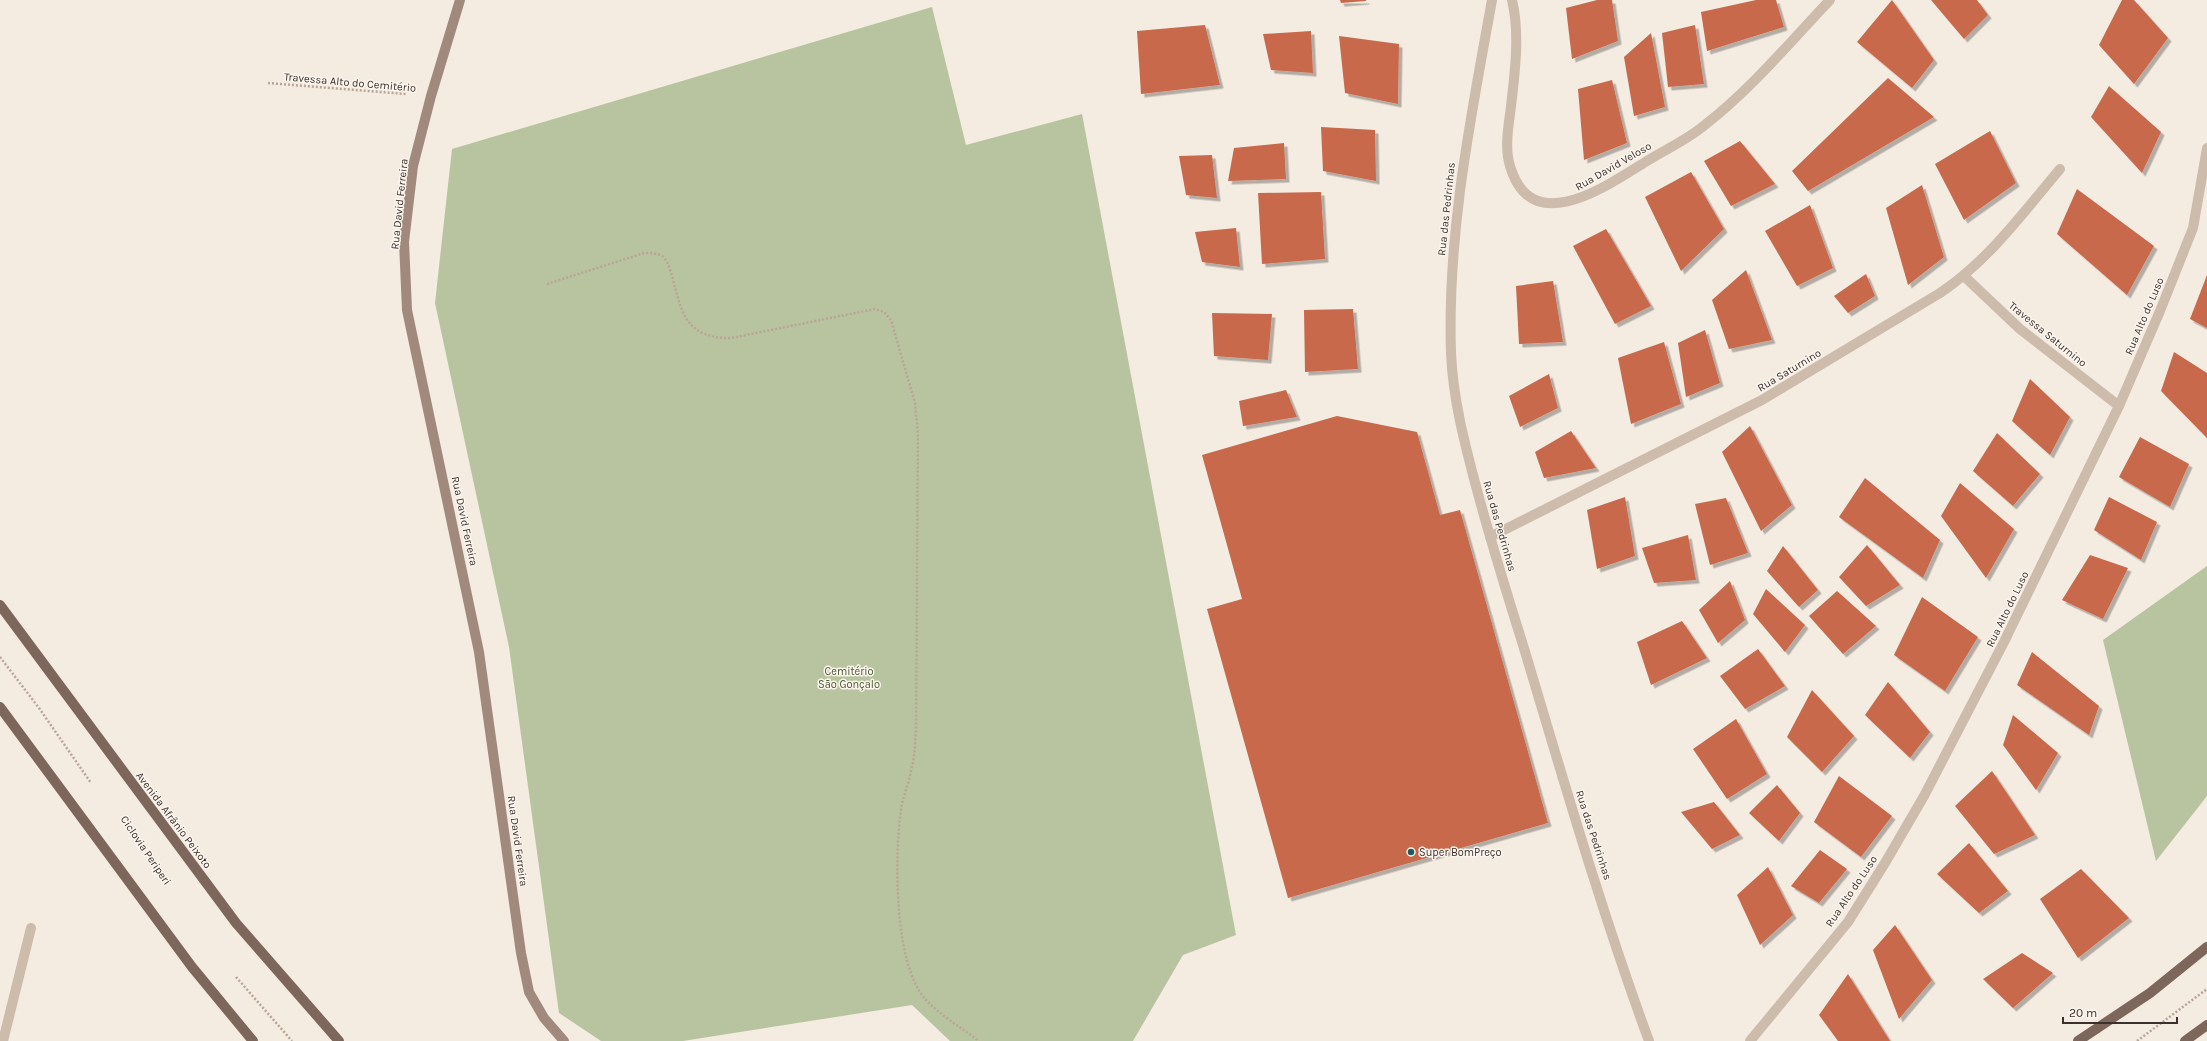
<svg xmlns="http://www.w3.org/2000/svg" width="2207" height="1041" font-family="Karla,sans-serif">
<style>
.green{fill:#b8c4a0}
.building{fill:#c8694b;filter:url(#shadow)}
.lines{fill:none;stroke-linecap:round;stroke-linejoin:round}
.path{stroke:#b9a596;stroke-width:2.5;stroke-dasharray:2 2;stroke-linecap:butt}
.minor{stroke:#cdbbac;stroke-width:10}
.secondary{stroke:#a18a7d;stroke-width:10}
.primary{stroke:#7d675c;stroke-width:10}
.poi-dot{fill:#1f5a5e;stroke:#fbf5ee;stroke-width:1.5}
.labels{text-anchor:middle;stroke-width:3;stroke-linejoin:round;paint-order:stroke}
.street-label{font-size:11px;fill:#3b302b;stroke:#fbf5ee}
.park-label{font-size:11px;fill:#4a5a2e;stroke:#fbf5ee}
.poi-label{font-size:11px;fill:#3b302b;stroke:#fbf5ee;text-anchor:start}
</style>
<defs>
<filter id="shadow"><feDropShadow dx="3.5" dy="3.5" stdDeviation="0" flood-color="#0004"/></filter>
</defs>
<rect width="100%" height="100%" fill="#f4ebe1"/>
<g class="green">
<polygon points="932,7 966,145 1082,114 1236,935 1183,955 1133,1041 950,1041 912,1005 683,1041 601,1041 559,1013 509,647 435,303 452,149"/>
<polygon points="2207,566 2207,796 2156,861 2103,640"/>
</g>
<g class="building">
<polygon points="1340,0 1366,0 1366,1 1341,3"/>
<polygon points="1597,0 1612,0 1618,41 1572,59 1566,8"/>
<polygon points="1756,0 1776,0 1784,27 1707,51 1701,12"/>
<polygon points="1892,0 1934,60 1912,88 1857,42"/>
<polygon points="1931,0 1977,0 1988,15 1964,39"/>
<polygon points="2122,0 2134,0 2168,38 2134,84 2099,45"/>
<polygon points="1205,25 1220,85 1141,94 1137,31"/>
<polygon points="1695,25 1704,84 1668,87 1662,33"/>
<polygon points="1311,31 1313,73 1271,70 1263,34"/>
<polygon points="1651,33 1665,107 1634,116 1624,57"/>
<polygon points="1339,36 1399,44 1398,104 1345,93"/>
<polygon points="1888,78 1934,117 1808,191 1792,171"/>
<polygon points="1612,80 1627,143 1584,160 1578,89"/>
<polygon points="2109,86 2161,132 2142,173 2091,117"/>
<polygon points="1321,127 1375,130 1376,181 1323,171"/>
<polygon points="1990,131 2016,183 1964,220 1935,164"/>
<polygon points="1740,141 1775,184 1731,206 1704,161"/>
<polygon points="1284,143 1286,179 1228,181 1234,148"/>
<polygon points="1212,155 1217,198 1186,195 1179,156"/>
<polygon points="1691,172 1724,229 1681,271 1645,197"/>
<polygon points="1922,185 1944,257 1908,285 1886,208"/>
<polygon points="2077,189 2154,246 2127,295 2057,234"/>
<polygon points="1321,192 1325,259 1262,264 1258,193"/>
<polygon points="1810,205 1833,268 1797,286 1765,231"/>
<polygon points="1236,228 1240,267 1202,262 1195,232"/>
<polygon points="1606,229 1651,306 1615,324 1573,246"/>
<polygon points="1746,270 1772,340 1729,349 1712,300"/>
<polygon points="1866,274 1875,296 1848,313 1834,296"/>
<polygon points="2207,275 2207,328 2190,319"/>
<polygon points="1553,281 1563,342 1519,344 1516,286"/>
<polygon points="1353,309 1358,369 1305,372 1304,310"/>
<polygon points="1212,313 1272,314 1268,360 1214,356"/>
<polygon points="1705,330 1720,383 1686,397 1678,343"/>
<polygon points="1664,342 1681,404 1631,424 1618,358"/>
<polygon points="2174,352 2207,373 2207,438 2161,391"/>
<polygon points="1549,374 1558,408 1520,427 1509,396"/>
<polygon points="2030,379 2070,417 2050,455 2012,421"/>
<polygon points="1286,390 1297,417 1243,426 1239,401"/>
<polygon points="1337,416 1417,432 1440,515 1460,510 1548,823 1288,898 1207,609 1242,599 1202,455"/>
<polygon points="1750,426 1792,505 1761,531 1722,452"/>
<polygon points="1571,431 1596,468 1544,478 1535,452"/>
<polygon points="1997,433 2040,474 2013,506 1973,471"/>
<polygon points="2140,437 2189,464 2170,507 2119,477"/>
<polygon points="1865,478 1940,540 1923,578 1839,517"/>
<polygon points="1960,483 2014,529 1986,578 1941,516"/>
<polygon points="1625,497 1635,556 1597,569 1587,510"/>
<polygon points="2109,497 2157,522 2141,560 2094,530"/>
<polygon points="1726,498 1748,553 1710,565 1695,504"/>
<polygon points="1688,535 1696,580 1654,583 1642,548"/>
<polygon points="1867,545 1900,585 1866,606 1839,577"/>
<polygon points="1783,546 1818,590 1799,607 1767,571"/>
<polygon points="2090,555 2128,568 2103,619 2062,600"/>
<polygon points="1730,581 1745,620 1718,643 1699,610"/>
<polygon points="1766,589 1805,625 1785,652 1753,614"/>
<polygon points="1837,591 1876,626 1843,654 1809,616"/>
<polygon points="1922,597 1978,637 1945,691 1894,655"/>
<polygon points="1682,621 1707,658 1651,685 1637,642"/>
<polygon points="1758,649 1785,686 1745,709 1720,676"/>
<polygon points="2032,652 2099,706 2089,735 2017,685"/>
<polygon points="1888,682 1930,732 1910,758 1865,715"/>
<polygon points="1812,690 1854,736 1822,772 1787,737"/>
<polygon points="2013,715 2058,753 2036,790 2003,745"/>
<polygon points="1736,719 1767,774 1727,799 1693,749"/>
<polygon points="1992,771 2035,835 1994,854 1955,806"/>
<polygon points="1839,776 1892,816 1861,857 1814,822"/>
<polygon points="1777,785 1800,813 1779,841 1749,813"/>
<polygon points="1714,802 1740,835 1712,849 1681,812"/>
<polygon points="1969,843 2008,891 1979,913 1937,874"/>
<polygon points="1820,850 1847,869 1819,903 1791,886"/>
<polygon points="1768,867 1793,915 1760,945 1737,895"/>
<polygon points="2081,869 2129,918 2078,958 2040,899"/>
<polygon points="1895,925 1932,980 1899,1019 1873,950"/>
<polygon points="2022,953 2053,973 2013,1008 1983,979"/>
<polygon points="1848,974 1890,1041 1838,1041 1819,1015"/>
</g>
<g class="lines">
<g class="path">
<polyline points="268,83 406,94"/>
<path d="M547,284L644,253C650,253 657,253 662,256C668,261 670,269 672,276C682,313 685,338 731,338L875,309L884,312L891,320L915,403L918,434L916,732C915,743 915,755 912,766C910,779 905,791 902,804C894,849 893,965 926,1000C941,1016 962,1028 979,1041"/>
<polyline points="0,657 39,708 91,783"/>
<polyline points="236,977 292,1041"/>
<polyline points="2137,1041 2207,989"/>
</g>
<g class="minor">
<path d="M1492,0C1471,117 1447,233 1451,353C1453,400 1465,445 1477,490C1491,542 1507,594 1523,645C1563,778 1601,911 1649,1041"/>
<path d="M1512,0C1520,33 1515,72 1511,106C1509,124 1504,147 1510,166C1532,240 1608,185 1647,161C1666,149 1689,139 1706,124C1752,88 1790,42 1830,0"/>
<polyline points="1965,277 2020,329 2119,406"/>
<path d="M1490,537L1762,400L1940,293C1988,261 2023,213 2060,169"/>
<polyline points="3,1041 31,928"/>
<polyline points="1750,1041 1848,922 1885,863 1924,796 2004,642 2119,406 2160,311 2193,228 2207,148"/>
</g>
<polyline class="secondary" points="460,0 431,96 413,166 404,242 407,310 479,652 521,953 529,992 544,1018 564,1041"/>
<g class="primary">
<polyline points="0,605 236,923 339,1041"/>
<polyline points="0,707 192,967 253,1041"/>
<polyline points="2078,1041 2150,993 2207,947"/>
<polyline points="2185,1041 2207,1025"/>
</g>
</g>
<circle class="poi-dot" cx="1411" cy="852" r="4"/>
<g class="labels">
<g class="street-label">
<text transform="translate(350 82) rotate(5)" y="4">Travessa Alto do Cemitério</text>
<text transform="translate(1613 166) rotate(-30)" y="4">Rua David Veloso</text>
<text transform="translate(399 204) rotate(-84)" y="4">Rua David Ferreira</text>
<text transform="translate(1446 209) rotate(-84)" y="4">Rua das Pedrinhas</text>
<text transform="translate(2144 316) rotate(-67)" y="4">Rua Alto do Luso</text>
<text transform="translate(2048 334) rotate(39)" y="4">Travessa Saturnino</text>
<text transform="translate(1789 370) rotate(-31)" y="4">Rua Saturnino</text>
<text transform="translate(465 521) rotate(78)" y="4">Rua David Ferreira</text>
<text transform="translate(1500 526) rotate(74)" y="4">Rua das Pedrinhas</text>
<text transform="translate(2007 609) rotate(-64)" y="4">Rua Alto do Luso</text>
<text transform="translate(174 820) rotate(53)" y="4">Avenida Afrânio Peixoto</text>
<text transform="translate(1594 835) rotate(72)" y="4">Rua das Pedrinhas</text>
<text transform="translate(518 841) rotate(82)" y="4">Rua David Ferreira</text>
<text transform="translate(146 850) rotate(56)" y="4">Ciclovia Periperi</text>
<text transform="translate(1851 891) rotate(-56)" y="4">Rua Alto do Luso</text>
</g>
<g class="park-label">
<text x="849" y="675">Cemitério<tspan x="849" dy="13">São Gonçalo</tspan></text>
</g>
<g class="poi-label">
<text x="1419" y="856">Super BomPreço</text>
</g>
</g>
<path d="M2063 1017v6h114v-6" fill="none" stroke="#3b302b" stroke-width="2"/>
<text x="2069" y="1017" font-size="12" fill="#3b302b" stroke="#fbf5ee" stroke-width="3" paint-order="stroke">20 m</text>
</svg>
